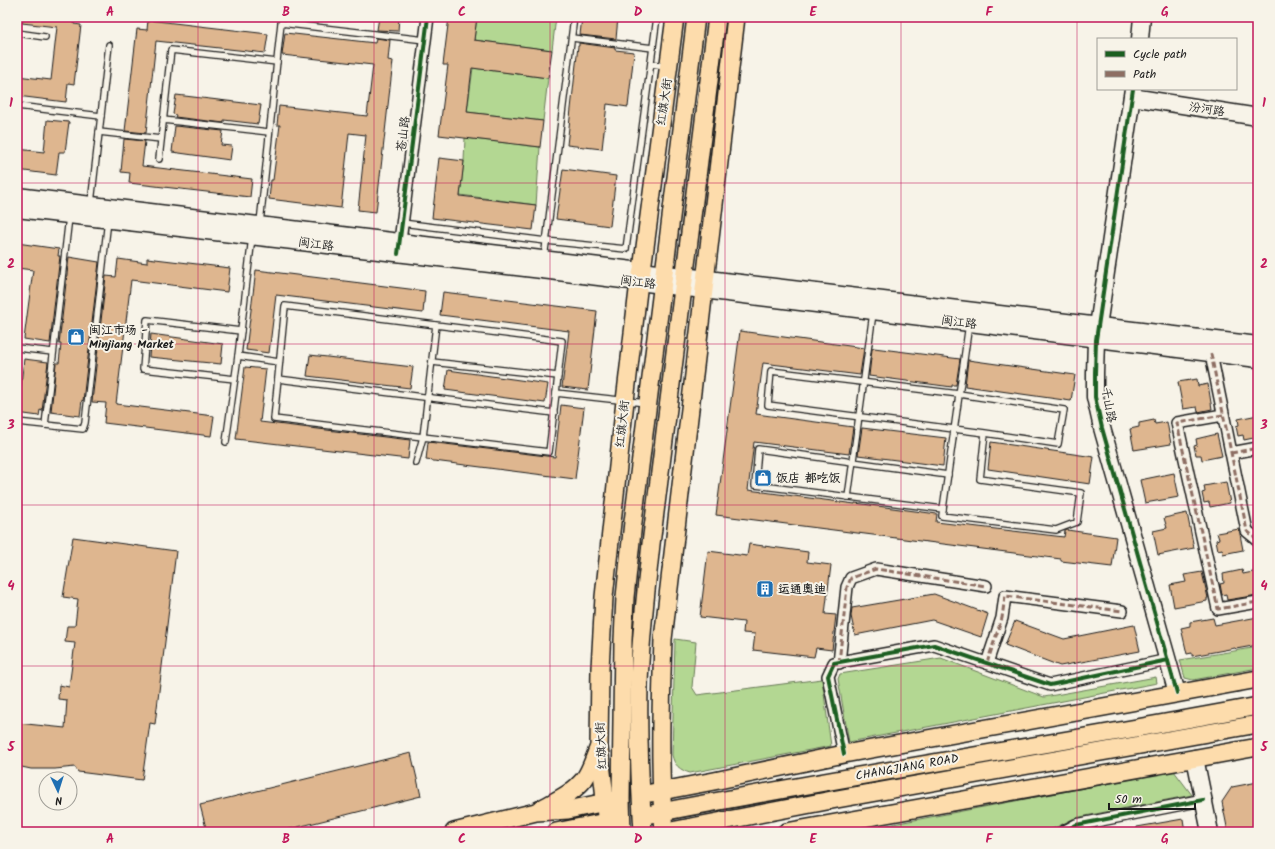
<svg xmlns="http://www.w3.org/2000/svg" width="1275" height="849" font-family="Kalam,'LXGW WenKai TC',sans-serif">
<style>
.green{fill:#b3d792;stroke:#687a57}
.building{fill:#deb68f;stroke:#1c1c1c}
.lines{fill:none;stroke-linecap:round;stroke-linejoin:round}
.lane-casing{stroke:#1c1c1c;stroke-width:8}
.street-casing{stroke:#1c1c1c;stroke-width:14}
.secondary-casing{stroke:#1c1c1c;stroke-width:19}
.primary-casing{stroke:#1c1c1c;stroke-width:20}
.lane{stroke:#f7f3e8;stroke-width:5.5}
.street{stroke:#f7f3e8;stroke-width:11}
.secondary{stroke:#f7f3e8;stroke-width:16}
.primary{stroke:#fddcac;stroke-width:17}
.quiet{stroke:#8d6e63;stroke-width:3;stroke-dasharray:6 3;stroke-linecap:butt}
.cycleway-casing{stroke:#f7f3e8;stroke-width:6}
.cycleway{stroke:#1b5e20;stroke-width:4}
.grid{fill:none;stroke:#c2185b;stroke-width:1;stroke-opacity:0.55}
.labels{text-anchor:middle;stroke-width:4;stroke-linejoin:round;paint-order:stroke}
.street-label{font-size:12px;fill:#1c1c1c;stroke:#f7f3e8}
.poi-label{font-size:12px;font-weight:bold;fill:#1c1c1c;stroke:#f7f3e8;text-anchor:start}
.neatline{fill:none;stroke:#c2185b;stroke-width:1.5}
.grid-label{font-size:13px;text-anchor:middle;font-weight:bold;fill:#c2185b}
</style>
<rect width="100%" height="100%" fill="#f7f3e8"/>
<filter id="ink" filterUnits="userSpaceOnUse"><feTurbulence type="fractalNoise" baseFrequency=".025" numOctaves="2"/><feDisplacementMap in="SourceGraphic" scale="8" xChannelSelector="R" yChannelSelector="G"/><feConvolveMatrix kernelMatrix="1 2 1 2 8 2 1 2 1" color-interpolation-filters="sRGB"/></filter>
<g filter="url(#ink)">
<g class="green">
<polygon points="477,17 556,17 552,50 474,40"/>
<polygon points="473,68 548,78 543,121 467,112"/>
<polygon points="465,138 540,147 536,205 460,195 464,161"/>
<path d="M675,639L696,642L692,687L697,695L822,679L831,746L690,773C680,770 674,765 672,755Z"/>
<polygon points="1258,647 1258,668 1193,680 1185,678 1180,660"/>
<polygon points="941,658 1044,697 1156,677 1157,683 849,742 838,679 840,674"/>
<polygon points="1174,771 1192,795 1075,818 1046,832 851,832"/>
</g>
<g class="building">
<polygon points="23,17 75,17 74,24 81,25 74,84 68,83 66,102 17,96 17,76 51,80 57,27 22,23"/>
<polygon points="379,17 399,17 398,31 377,30"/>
<polygon points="449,17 477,17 474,40 552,50 548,78 472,68 467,112 543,121 540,147 439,135 448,65 443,65"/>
<polygon points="582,17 618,17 616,39 580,35"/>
<polygon points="148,20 268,34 265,53 156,41 146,133 125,131 137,29 147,30"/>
<polygon points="285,33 375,43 376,38 390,40 388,60 393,61 376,212 358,210 366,135 349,133 341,208 269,199 271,180 273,180 280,125 277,125 279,106 367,116 373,65 282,55"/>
<polygon points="579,43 615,48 615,50 634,52 628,107 607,104 602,149 567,145 578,46 579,46"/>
<polygon points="176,95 261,105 258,124 224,120 224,123 175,117 176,115 173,114"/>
<polygon points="47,120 69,122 65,152 59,152 56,175 17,170 17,149 44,152"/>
<polygon points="175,126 223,131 221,145 232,146 230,160 172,152"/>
<polygon points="124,139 145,141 142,166 252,179 250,197 129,183 130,173 121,172"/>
<polygon points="439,158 464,161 460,196 536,205 533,230 432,218"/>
<polygon points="563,169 616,176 610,226 556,219"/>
<polygon points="17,243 59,249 58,256 60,256 50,343 24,339 33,270 17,268"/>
<polygon points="69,257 99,262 83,401 82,400 80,416 51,412 56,363 59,363 61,344 59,344"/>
<polygon points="147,258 230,268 227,292 131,280 116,404 214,416 211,436 104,423 106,403 92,402 106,276 116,277 118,259 147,263"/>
<polygon points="256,270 425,291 423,313 276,295 269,353 246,350"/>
<polygon points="443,292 597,311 588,390 562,387 569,331 440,315"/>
<polygon points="740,331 864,348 860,375 763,363 756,414 853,427 849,454 754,442 748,490 855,504 855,503 937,514 936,522 1064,537 1065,531 1067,530 1116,537 1112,567 1061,561 1061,559 716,515"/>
<polygon points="151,334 223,344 221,364 149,357"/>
<polygon points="874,348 960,359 956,385 952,385 952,387 869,376 872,349"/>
<polygon points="310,355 413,367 410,388 307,376"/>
<polygon points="24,359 48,362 42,411 40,410 39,416 17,413 17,391 20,392"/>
<polygon points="968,360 1075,375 1071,401 965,386"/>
<polygon points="245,367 266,369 260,422 410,440 408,459 236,439"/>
<polygon points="448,370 548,384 545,403 445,390"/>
<polygon points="1197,379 1198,386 1208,384 1212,409 1198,412 1197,407 1183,409 1178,382"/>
<polygon points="561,405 584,408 575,479 426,460 428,442 555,457"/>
<polygon points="1258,415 1258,437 1244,440 1243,435 1238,436 1236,426 1239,425 1238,419"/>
<polygon points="1154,420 1155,424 1167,422 1171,444 1134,450 1130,429 1139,427 1139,423"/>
<polygon points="862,428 946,438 943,466 858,455"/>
<polygon points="1217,434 1222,456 1202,460 1201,455 1196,455 1194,446 1197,445 1196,439"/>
<polygon points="991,442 1094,457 1090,484 988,469"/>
<polygon points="1174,473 1179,497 1145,503 1140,480"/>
<polygon points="1226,482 1230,503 1210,507 1209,502 1204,503 1202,493 1205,492 1204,486"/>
<polygon points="1187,513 1194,548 1158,555 1153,531 1167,528 1164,518"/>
<polygon points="1239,529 1243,550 1223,554 1222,549 1218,550 1216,540 1219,539 1217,533"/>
<polygon points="73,537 176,551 155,724 150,723 142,780 78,772 75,767 55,769 31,769 17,766 17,723 65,728 67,700 58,699 59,685 69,687 75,643 65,642 67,626 75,626 78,599 63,597"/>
<polygon points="749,544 808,552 807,562 831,565 825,614 836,615 832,650 816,648 814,657 753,650 755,634 743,633 744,622 700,617 708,551 747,556"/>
<polygon points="1242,570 1243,574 1258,571 1258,595 1227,600 1226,594 1222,595 1220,584 1224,583 1223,574"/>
<polygon points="1202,572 1208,598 1207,598 1207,601 1174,607 1170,585 1186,582 1184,575"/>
<polygon points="934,594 988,614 981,637 932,620 855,635 851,616 852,608"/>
<polygon points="1258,617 1258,645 1236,649 1235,648 1192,656 1192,653 1187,654 1181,628 1190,626 1190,622 1213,618 1215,625"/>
<polygon points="1015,621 1064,639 1134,625 1140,651 1060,666 1005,645"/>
<polygon points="411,753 421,796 278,832 207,832 200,805"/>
<polygon points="1258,782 1258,832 1228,832 1222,802 1232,787"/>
<polygon points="1183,819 1185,832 1137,832 1137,827"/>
</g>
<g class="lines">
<defs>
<g id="lane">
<polyline points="17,33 45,37"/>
<polyline points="572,38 653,48"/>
<polyline points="651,64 666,66"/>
<polyline points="17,106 101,116"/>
<polyline points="163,120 269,132"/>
<polyline points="99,132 161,139"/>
<polyline points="159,159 171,50 277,62"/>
<polyline points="91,203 109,45"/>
<polyline points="260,223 281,23 425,40"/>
<polyline points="402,223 546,241 626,249 657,17"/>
<polyline points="544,259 574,17"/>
<path d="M969,324C960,388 951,452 942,516L1056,530L1077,522L1081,493L980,479L985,433L1058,444L1064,410L959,394L771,371L768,405L985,433"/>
<polyline points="436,325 285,306 274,419 423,437 436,325 562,341 556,393"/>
<polyline points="17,348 53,352"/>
<polyline points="238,356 252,237"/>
<polyline points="432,362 558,376"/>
<polyline points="235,379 143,369 147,320 241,331"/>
<polyline points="278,379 554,413"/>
<polyline points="17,422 83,429 85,423 108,220"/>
<polyline points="45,425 69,217"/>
<polyline points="226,442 238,356 279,362"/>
<polyline points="416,463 423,437 549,452 556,393 646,403"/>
<polyline points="848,497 873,313"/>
<polyline points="943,509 755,485 758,449 948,475"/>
</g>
<g id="street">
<polyline points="399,249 428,17"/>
<polyline points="1211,354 1247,531 1258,540"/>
<polyline points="1223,415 1177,423 1218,609 1258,602"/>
<polyline points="1231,453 1258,448"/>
<polyline points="839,663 847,587 851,578 876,569 986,586"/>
<polyline points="987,663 1002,618 1005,596 1122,611"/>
<polyline points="844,754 828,676 834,663 934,645 1050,685 1168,660"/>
<polyline points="1063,832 1076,825 1203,800"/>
</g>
<g id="secondary">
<polyline points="1140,39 1142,17"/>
<polyline points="1133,89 1096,340 1095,373 1095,397 1102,428 1177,693"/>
<polyline points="1132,97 1258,117"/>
<polyline points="17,196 1258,345"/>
<polyline points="17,209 542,270 1258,359"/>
<polyline points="1195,758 1210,832"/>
</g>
<g id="primary">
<polyline points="651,793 714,781 844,754 1258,679"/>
<path d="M539,810C555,801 574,793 585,778C591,769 594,759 598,749"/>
<path d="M652,814C854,774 1057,744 1258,706"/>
<polyline points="454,832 536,812 568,810 615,800"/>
<polyline points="556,832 616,820"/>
<polyline points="607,832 604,789 599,747 600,668 604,597 625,401 639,282 642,270 675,17"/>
<polyline points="622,832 621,799 623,640 625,597 633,522 696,17"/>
<path d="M643,832C640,784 638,735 639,686C640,639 646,591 651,544L717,17"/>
<path d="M664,832C659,768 661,703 663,639L736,17"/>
<polyline points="666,832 837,799 1258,724"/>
<polyline points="786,832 1258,747"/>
</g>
</defs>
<use href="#lane" class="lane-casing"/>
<use href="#street" class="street-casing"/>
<use href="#secondary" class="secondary-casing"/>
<use href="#primary" class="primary-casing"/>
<use href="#lane" class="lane"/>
<use href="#street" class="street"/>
<use href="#secondary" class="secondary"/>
<use href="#primary" class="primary"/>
<g class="quiet">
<polyline points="1211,354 1247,531 1258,540"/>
<polyline points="1223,415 1177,423 1218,609 1258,602"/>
<polyline points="1231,453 1258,448"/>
<polyline points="839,663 847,587 851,578 876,569 986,586"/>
<polyline points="987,663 1002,618 1005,596 1122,611"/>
</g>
<defs>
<g id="cycleway">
<polyline points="1133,89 1096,340 1095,373 1095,397 1102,428 1177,693"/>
<polyline points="398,254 428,17"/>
<polyline points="844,754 828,676 834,663 934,645 1050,685 1168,660"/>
<polyline points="1063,832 1076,825 1203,800"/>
</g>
</defs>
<use href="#cycleway" class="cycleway-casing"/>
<use href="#cycleway" class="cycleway"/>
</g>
</g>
<path class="grid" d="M198,17V832M374,17V832M550,17V832M725,17V832M901,17V832M1077,17V832M17,183H1258M17,344H1258M17,505H1258M17,666H1258"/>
<defs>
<symbol id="shop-square" viewBox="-11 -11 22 22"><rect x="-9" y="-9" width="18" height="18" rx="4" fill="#1f6fb2" stroke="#f7f3e8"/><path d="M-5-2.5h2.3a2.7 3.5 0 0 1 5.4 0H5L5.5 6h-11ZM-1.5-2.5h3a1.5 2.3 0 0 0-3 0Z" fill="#fff"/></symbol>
<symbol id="building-square" viewBox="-11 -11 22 22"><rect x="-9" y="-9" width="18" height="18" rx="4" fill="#1f6fb2" stroke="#f7f3e8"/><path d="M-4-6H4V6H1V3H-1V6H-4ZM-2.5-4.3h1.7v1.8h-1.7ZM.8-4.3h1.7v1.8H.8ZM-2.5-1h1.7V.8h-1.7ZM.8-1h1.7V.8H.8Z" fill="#fff"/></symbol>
</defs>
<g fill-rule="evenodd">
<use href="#shop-square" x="66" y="327" width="20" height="20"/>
<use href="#shop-square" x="753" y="468" width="20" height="20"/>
<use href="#building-square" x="755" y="579" width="20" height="20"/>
</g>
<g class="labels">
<g class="street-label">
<text transform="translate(664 102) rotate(-82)" y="4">红旗大街</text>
<text transform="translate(1207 109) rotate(9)" y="4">汾河路</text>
<text transform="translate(403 134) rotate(-83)" y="4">苍山路</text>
<text transform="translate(316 244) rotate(7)" y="4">闽江路</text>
<text transform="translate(638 282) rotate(7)" y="4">闽江路</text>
<text transform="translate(959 322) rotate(7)" y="4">闽江路</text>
<text transform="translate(1109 405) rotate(80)" y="4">千山路</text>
<text transform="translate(622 424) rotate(-84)" y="4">红旗大街</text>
<text transform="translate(601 746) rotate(-93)" y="4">红旗大街</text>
<text transform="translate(907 767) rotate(-10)" y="4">CHANGJIANG ROAD</text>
</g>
<g class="poi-label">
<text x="89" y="334">闽江市场 -<tspan x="89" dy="14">Minjiang Market</tspan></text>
<text x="776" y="482">饭店 都吃饭</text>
<text x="778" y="593">运通奥迪</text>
</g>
</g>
<rect width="1275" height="849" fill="none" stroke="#f7f3e8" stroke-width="44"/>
<rect x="1097" y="38" width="140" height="52" fill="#f7f3e8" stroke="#9f9d96"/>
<rect x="1105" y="51" width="20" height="6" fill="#1b5e20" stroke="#9f9d96"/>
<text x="1133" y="58" font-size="12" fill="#1c1c1c">Cycle path</text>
<rect x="1105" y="71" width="20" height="6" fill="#8d6e63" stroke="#9f9d96"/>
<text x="1133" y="78" font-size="12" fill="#1c1c1c">Path</text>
<g transform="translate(58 791) rotate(176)"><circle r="19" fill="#f7f3e8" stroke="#9f9d96"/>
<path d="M0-3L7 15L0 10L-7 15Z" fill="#1f6fb2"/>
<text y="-6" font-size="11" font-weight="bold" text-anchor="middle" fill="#1c1c1c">N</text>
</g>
<path d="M1109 803v6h86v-6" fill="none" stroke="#1c1c1c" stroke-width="2"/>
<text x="1115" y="803" font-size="12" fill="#1c1c1c" stroke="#f7f3e8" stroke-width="3" paint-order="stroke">50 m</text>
<rect x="22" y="22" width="1231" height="805" class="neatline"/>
<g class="grid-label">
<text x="110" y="16">A</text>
<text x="286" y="16">B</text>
<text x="462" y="16">C</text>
<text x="638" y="16">D</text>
<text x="813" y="16">E</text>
<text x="989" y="16">F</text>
<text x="1165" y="16">G</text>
<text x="11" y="107">1</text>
<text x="1264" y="107">1</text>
<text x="11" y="268">2</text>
<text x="1264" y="268">2</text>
<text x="11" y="429">3</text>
<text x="1264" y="429">3</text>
<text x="11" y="590">4</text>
<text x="1264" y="590">4</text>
<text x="11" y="751">5</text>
<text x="1264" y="751">5</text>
<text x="110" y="843">A</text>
<text x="286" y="843">B</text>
<text x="462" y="843">C</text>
<text x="638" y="843">D</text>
<text x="813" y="843">E</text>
<text x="989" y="843">F</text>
<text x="1165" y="843">G</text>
</g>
</svg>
